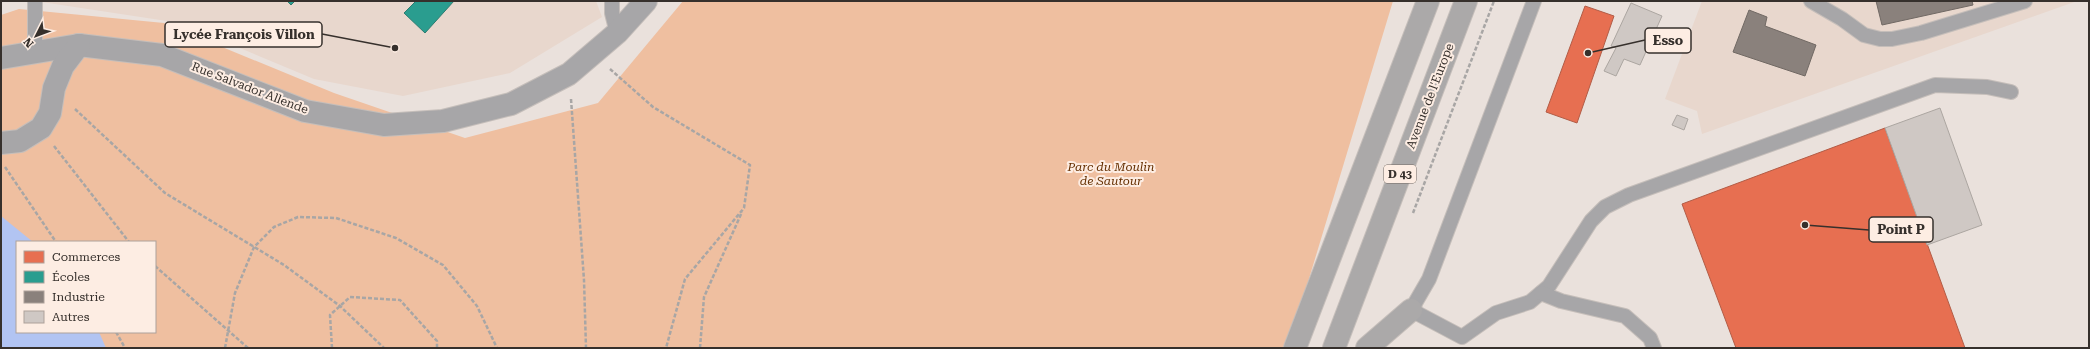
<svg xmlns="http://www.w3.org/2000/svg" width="2090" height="349" font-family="'Roboto Serif',serif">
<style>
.built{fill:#e8d7cd}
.green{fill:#efbfa0;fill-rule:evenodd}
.water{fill:#b2c4f2}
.shops{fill:#e76f51;stroke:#b25c46}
.schools{fill:#2a9d8f;stroke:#2e7c71}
.industry{fill:#8a817c;stroke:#716964}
.building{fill:#cfc8c4;stroke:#aca6a1}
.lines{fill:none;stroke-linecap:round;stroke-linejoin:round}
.lane-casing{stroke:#c5beba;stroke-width:16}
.street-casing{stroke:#c5beba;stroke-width:24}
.primary-casing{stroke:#c5beba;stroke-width:24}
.path{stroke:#a8a6a5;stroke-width:2.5;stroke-dasharray:4 2;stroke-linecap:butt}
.lane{stroke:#a7a6a8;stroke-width:14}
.street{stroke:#a7a6a8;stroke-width:22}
.primary{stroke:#aba9a9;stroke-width:22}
.labels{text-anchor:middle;stroke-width:4;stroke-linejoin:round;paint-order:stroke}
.shield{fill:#fdede3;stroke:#726963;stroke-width:1}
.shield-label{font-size:11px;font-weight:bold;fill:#36302c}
.street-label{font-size:12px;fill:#36302c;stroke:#fdede3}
.park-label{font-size:12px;font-style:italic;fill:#652f00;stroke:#fdede3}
.leader{fill:none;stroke:#36302c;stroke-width:1.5}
.callout-dot{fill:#36302c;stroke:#fdede3;stroke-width:1.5}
.callout{fill:#fdede3;stroke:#36302c;stroke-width:1.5}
.callout-label{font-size:13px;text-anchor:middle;font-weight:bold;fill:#36302c}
</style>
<rect width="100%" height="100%" fill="#eae1dc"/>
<g class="built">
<polygon points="1,1 596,1 602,17 510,73 403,96 314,79 180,23 35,1"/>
<polygon points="1702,1 2077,1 1702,134 1697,111 1665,99"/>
</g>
<path class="green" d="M683,1H1393L1288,348H1V15L19,9L164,23L334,93L465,138L598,103ZM17,242H155V332H17Z"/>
<polygon class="water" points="1,216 33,242 17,242 17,332 99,332 106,348 1,348"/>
<g class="shops">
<polygon points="1585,6 1614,16 1577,123 1546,112"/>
<polygon points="1885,128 1965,348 1736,348 1682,204"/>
</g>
<g class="schools">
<polygon points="287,1 295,1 291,5"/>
<polygon points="416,1 454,1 425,33 404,13"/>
</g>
<g class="industry">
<polygon points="1876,1 1972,1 1973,5 1882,25"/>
<polygon points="1749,10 1767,17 1765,26 1816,45 1805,76 1733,52"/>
</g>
<g class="building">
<polygon points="1631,3 1662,16 1640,65 1624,59 1616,76 1604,71 1616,48 1611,46"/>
<polygon points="1940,108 1982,225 1927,245 1885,128"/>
<polygon points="1677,115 1688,119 1684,130 1672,125"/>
</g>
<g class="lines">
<defs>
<g id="lane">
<polyline points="612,1 612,13 617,33"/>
<polyline points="1534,1 1429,279 1411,310 1462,337 1496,313 1530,302 1549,286 1591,221 1605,207 1629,195 1935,85 1987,87 2011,92"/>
<polyline points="1811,1 1842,19 1864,35 1880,39 1892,39 1921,33 2025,1"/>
<polyline points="35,52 35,1"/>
<polyline points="1541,293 1561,301 1625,316 1650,338 1654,348"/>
</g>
<g id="street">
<polyline points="1,58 79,45 162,55 305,111 384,125 443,121 511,104 569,74 617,33 646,1"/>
<polyline points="1,143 20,141 41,128 50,113 54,88 63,66 79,45"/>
</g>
<g id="primary">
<polyline points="1295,348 1428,1"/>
<polyline points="1334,348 1466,1"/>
<polyline points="1367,348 1411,310"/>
</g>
</defs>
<use href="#lane" class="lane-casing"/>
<use href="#street" class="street-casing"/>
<use href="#primary" class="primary-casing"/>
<g class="path">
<polyline points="610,69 653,107 750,165 744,208 685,279 666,348"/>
<polyline points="571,99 584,280 586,348"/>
<polyline points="75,109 165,193 284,265 340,306 384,348"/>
<polyline points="54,146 129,242"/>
<polyline points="5,167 56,242"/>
<polyline points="1413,213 1494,1"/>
<polyline points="155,266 248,348"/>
<polyline points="116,332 125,348"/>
<polyline points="225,348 235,293 254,247 274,227 298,217 336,218 396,238 443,265 477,306 497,348"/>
<polyline points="332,348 330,315 350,297 400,300 437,341 437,348"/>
<polyline points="700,348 704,297 742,212"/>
</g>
<use href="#lane" class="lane"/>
<use href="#street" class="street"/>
<use href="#primary" class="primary"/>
</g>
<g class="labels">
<rect class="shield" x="1384" y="165" width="32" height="18" rx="3"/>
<g class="shield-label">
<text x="1400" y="178">D 43</text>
</g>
<g class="street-label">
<text transform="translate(250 88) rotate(21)" y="4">Rue Salvador Allende</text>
<text transform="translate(1430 96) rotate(-69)" y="4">Avenue de l'Europe</text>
</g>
<g class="park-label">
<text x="1111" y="171">Parc du Moulin<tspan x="1111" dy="14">de Sautour</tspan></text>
</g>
</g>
<path class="leader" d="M395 48L322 34M1588 53L1645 40M1805 225L1869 230"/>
<g class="callout-dot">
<circle cx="395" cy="48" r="4"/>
<circle cx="1588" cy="53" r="4"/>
<circle cx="1805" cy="225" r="4"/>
</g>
<g class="callout">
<rect x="165" y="22" width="157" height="25" rx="4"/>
<rect x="1645" y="28" width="46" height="25" rx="4"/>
<rect x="1869" y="217" width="64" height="25" rx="4"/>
</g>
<g class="callout-label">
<text x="244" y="39">Lycée François Villon</text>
<text x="1668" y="45">Esso</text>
<text x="1901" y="234">Point P</text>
</g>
<rect width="2090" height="349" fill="none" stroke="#36302c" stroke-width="4"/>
<rect x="16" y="241" width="140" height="92" fill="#fdede3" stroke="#ada19a"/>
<rect x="24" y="251" width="20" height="12" fill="#e76f51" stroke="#ada19a"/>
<text x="52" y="261" font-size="12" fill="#36302c">Commerces</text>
<rect x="24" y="271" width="20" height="12" fill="#2a9d8f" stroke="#ada19a"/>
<text x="52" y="281" font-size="12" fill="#36302c">Écoles</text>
<rect x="24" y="291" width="20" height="12" fill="#8a817c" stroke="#ada19a"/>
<text x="52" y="301" font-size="12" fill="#36302c">Industrie</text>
<rect x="24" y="311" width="20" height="12" fill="#cfc8c4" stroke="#ada19a"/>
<text x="52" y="321" font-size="12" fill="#36302c">Autres</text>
<g transform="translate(36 36) rotate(228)" stroke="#fdede3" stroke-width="3" paint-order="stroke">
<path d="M0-3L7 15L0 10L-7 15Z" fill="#36302c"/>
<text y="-6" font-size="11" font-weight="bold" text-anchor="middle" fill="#36302c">N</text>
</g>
</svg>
